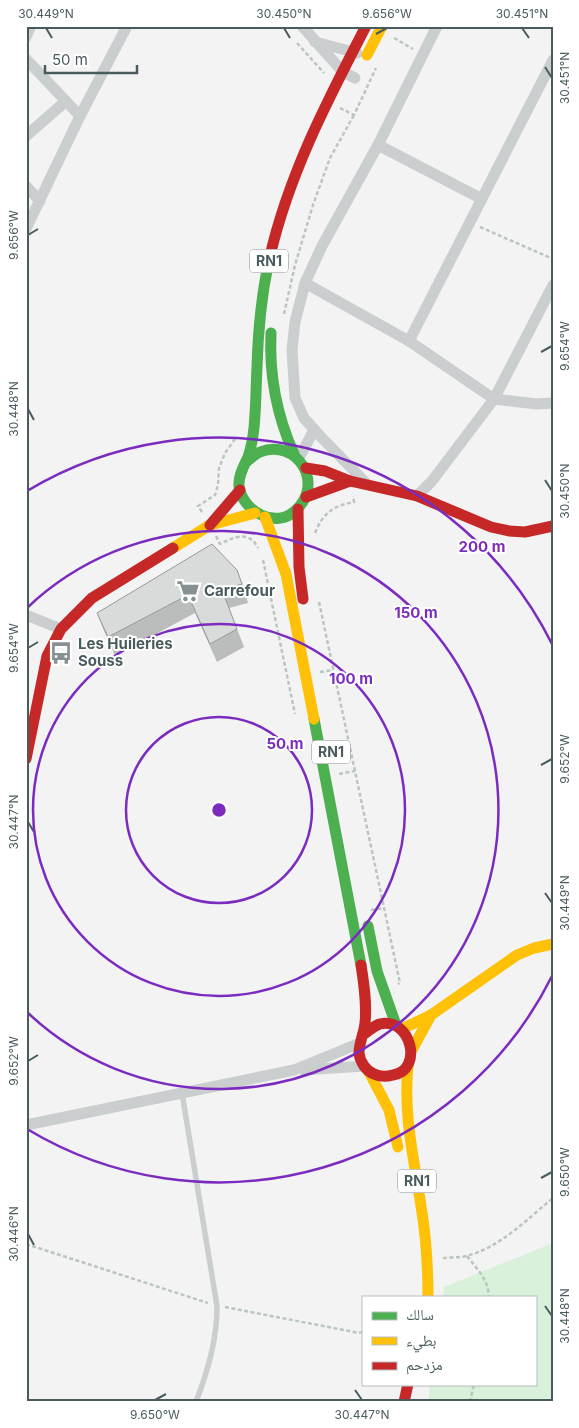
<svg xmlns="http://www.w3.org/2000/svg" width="579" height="1428" font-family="Inter,'Noto Naskh Arabic',sans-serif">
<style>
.green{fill:#d9f0da}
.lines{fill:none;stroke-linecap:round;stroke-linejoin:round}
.path{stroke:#bac6bf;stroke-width:2.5;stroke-dasharray:4 2.5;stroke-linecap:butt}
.lane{stroke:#cacece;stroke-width:5.5}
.street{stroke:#cacece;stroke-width:11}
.fast{stroke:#4caf50;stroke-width:11}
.slow{stroke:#ffc107;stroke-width:11}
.jam{stroke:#c62828;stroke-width:11}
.wall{fill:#bbbcbc}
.shaded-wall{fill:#989999}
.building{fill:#d9dbdb;stroke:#989999}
.ticks{fill:none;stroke:#4a5b5e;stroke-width:2}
.ring{fill:none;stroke:#7b2cbf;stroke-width:2.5}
.labels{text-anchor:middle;stroke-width:4;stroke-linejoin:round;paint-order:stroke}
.shield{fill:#fff;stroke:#808c8e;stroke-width:1}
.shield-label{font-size:14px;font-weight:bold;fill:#4a5b5e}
.poi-label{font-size:15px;font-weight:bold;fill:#4a5b5e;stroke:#fff;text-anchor:start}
.centre{fill:#7b2cbf;stroke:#fff;stroke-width:2.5}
.ring-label{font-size:15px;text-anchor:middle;font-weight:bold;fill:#7b2cbf;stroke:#fff;stroke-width:4;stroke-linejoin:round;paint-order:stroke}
.neatline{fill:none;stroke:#4a5b5e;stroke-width:2}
.ticks-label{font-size:12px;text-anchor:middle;fill:#4a5b5e}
</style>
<rect width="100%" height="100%" fill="#f3f3f3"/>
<polygon class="green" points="553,1243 553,1402 428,1402 430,1384 535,1384 535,1297 443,1297 444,1287"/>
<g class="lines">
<g class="path">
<polyline points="394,38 413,49"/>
<polyline points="297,43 324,73"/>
<polyline points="340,108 354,115 376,68"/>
<polyline points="480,227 553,259"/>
<polyline points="284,314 295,265 313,205 330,158 354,115"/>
<polyline points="202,512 198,506 215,495 218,485 219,468 225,453 235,439"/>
<path d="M315,533C323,513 333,506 354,502L353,496"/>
<path d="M216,536L220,544C234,537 249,530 258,548"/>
<polyline points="263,560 295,714"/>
<polyline points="319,602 400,983 398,984"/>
<polyline points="320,672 333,670"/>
<polyline points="339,774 355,771"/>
<polyline points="371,910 384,908"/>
<polyline points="26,1244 208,1303"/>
<path d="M467,1256C477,1269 488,1279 489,1297"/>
<path d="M443,1258C450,1257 459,1258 466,1256C500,1248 527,1219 553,1198"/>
<polyline points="225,1307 359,1333 363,1332"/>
<polyline points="470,1402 474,1384"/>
</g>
<path class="lane" d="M182,1093L217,1306C217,1340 208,1370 196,1402"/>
<g class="street">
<polyline points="302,26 343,72 355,78"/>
<polyline points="26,37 31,26"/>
<polyline points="315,42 357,53"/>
<polyline points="26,59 80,116"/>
<polyline points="26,136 65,102"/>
<polyline points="378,145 482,199"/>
<polyline points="26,186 40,201"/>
<polyline points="26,229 80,116 127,26"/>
<polyline points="305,283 409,341 494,399 537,404 553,403"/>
<polyline points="409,341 553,60"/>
<polyline points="299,458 314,430"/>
<polyline points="367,484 321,437 304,418 295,398 292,350 295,322 305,283 322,246 378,145 437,26"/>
<polyline points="417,496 432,481 494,399 553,285"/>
<polyline points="26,615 61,629"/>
<polyline points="304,1070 364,1066"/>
<polyline points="26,1125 294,1070 360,1043"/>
</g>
<g class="fast">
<path d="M271,333C269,376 276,414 294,454"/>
<path d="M245,463C250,459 255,454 260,452C297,438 325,483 296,510C276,530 242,511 239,486C238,476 244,466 248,457C251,448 253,438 254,428C256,407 256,387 257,367C258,333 261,299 268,265"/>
<polyline points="314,719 361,965"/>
<polyline points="368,926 377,971 396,1025"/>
</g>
<g class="slow">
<polyline points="367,55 382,26"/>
<polyline points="265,517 286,574 314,719"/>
<polyline points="173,548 210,525 255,513"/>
<polyline points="402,1029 431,1015 517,955 534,948 553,944"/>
<polyline points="413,1048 431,1015"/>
<path d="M408,1066C403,1114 414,1159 421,1206C426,1236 428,1266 428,1297"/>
<polyline points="369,1072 389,1110 398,1147"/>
</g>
<g class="jam">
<path d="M268,265C286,180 326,103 366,26"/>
<polyline points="306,468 325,471 350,481 417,496 491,527 509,531 525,532 553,526"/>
<polyline points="306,497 350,481"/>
<polyline points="298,509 299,567 303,599"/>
<polyline points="210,525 240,490"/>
<polyline points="26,759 47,656 61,629 92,598 173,548"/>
<path d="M361,965C364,984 367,1004 365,1023C364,1033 359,1043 359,1053C360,1062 366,1071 374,1074C380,1077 386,1077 393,1075C424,1070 411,1017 380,1024C375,1025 369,1031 364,1034"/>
<polyline points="404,1402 408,1384"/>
</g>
</g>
<polygon class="wall" points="237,570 248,603 229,608 244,647 217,662 195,613 115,656 104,631 97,613"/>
<polygon class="shaded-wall" points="237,570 244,588 248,603 242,584"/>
<polygon class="building" points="212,544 237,570 242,584 222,590 237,629 210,644 188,595 108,637 97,613"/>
<path class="ticks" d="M46,28L52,38M284,28L290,38M522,28L529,38M376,34L387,28M545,67L552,78M28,235L38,229M541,352L552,346M28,409L34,420M545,480L552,491M28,648L38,642M541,765L552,759M28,822L34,832M545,893L552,903M28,1061L38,1055M541,1178L552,1172M28,1234L34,1245M545,1306L552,1316M355,1390L362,1400M155,1400L166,1394"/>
<g class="ring">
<circle cx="219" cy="810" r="93"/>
<circle cx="219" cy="810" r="186"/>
<path d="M27 608A279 279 0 1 1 27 1012"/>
<path d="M552 976A372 372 0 0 1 27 1129M27 491A372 372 0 0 1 552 644"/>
</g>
<defs>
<symbol id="supermarket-bare" viewBox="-9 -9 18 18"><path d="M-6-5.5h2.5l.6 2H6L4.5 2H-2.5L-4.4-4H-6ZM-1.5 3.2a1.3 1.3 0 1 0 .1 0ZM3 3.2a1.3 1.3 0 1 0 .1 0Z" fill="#859092" stroke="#fff" stroke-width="2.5" paint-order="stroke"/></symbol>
<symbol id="bus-bare" viewBox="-9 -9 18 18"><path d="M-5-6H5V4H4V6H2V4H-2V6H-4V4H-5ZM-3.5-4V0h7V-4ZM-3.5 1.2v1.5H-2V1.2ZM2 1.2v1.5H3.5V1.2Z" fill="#859092" stroke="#fff" stroke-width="2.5" paint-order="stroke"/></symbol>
</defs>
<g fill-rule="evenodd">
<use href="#supermarket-bare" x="172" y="575" width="32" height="32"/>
<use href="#bus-bare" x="45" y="637" width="32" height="32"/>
</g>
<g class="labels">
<g class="shield">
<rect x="250" y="249.5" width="38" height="23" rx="4"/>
<rect x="312" y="740.5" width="38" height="23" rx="4"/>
<rect x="398" y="1169.5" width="38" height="23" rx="4"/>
</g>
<g class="shield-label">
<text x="269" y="266">RN1</text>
<text x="331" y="757">RN1</text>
<text x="417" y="1186">RN1</text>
</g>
<g class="poi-label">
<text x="204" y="596">Carrefour</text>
<text x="78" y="649">Les Huileries<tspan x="78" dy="17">Souss</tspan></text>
</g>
</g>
<circle cx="219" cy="810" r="8" class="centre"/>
<g class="ring-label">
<text x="482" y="552">200 m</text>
<text x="416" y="618">150 m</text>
<text x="351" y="684">100 m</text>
<text x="285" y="749">50 m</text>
</g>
<rect width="579" height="1428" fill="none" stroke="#ffffff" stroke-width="55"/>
<rect x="362" y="1296" width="175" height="90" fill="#ffffff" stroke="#b7bdbf"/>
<rect x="372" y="1312" width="25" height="8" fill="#4caf50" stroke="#b7bdbf"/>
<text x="406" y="1320" font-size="15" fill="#4a5b5e">سالك</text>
<rect x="372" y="1337" width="25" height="8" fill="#ffc107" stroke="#b7bdbf"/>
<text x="406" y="1346" font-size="15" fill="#4a5b5e">بطيء</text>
<rect x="372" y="1362" width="25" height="8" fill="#c62828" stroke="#b7bdbf"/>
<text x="406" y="1370" font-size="15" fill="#4a5b5e">مزدحم</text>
<path d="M45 65v8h92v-8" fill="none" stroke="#4a5b5e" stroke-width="2.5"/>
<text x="52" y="65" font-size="15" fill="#4a5b5e" stroke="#ffffff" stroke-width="4" paint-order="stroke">50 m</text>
<rect x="28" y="28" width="524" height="1372" class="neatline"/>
<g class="ticks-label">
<text x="46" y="18">30.449°N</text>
<text x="284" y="18">30.450°N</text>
<text x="387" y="18">9.656°W</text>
<text x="522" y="18">30.451°N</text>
<text transform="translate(565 78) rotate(-90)" y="4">30.451°N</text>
<text transform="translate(14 235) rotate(-90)" y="4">9.656°W</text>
<text transform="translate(565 346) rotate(-90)" y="4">9.654°W</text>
<text transform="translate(14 409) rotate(-90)" y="4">30.448°N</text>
<text transform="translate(565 491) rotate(-90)" y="4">30.450°N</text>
<text transform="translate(14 648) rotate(-90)" y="4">9.654°W</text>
<text transform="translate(565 759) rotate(-90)" y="4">9.652°W</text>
<text transform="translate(14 822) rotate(-90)" y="4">30.447°N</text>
<text transform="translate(565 903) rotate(-90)" y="4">30.449°N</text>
<text transform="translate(14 1061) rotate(-90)" y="4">9.652°W</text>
<text transform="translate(565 1172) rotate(-90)" y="4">9.650°W</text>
<text transform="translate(14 1234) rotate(-90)" y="4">30.446°N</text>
<text transform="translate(565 1316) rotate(-90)" y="4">30.448°N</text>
<text x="155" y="1419">9.650°W</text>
<text x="362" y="1419">30.447°N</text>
</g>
</svg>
